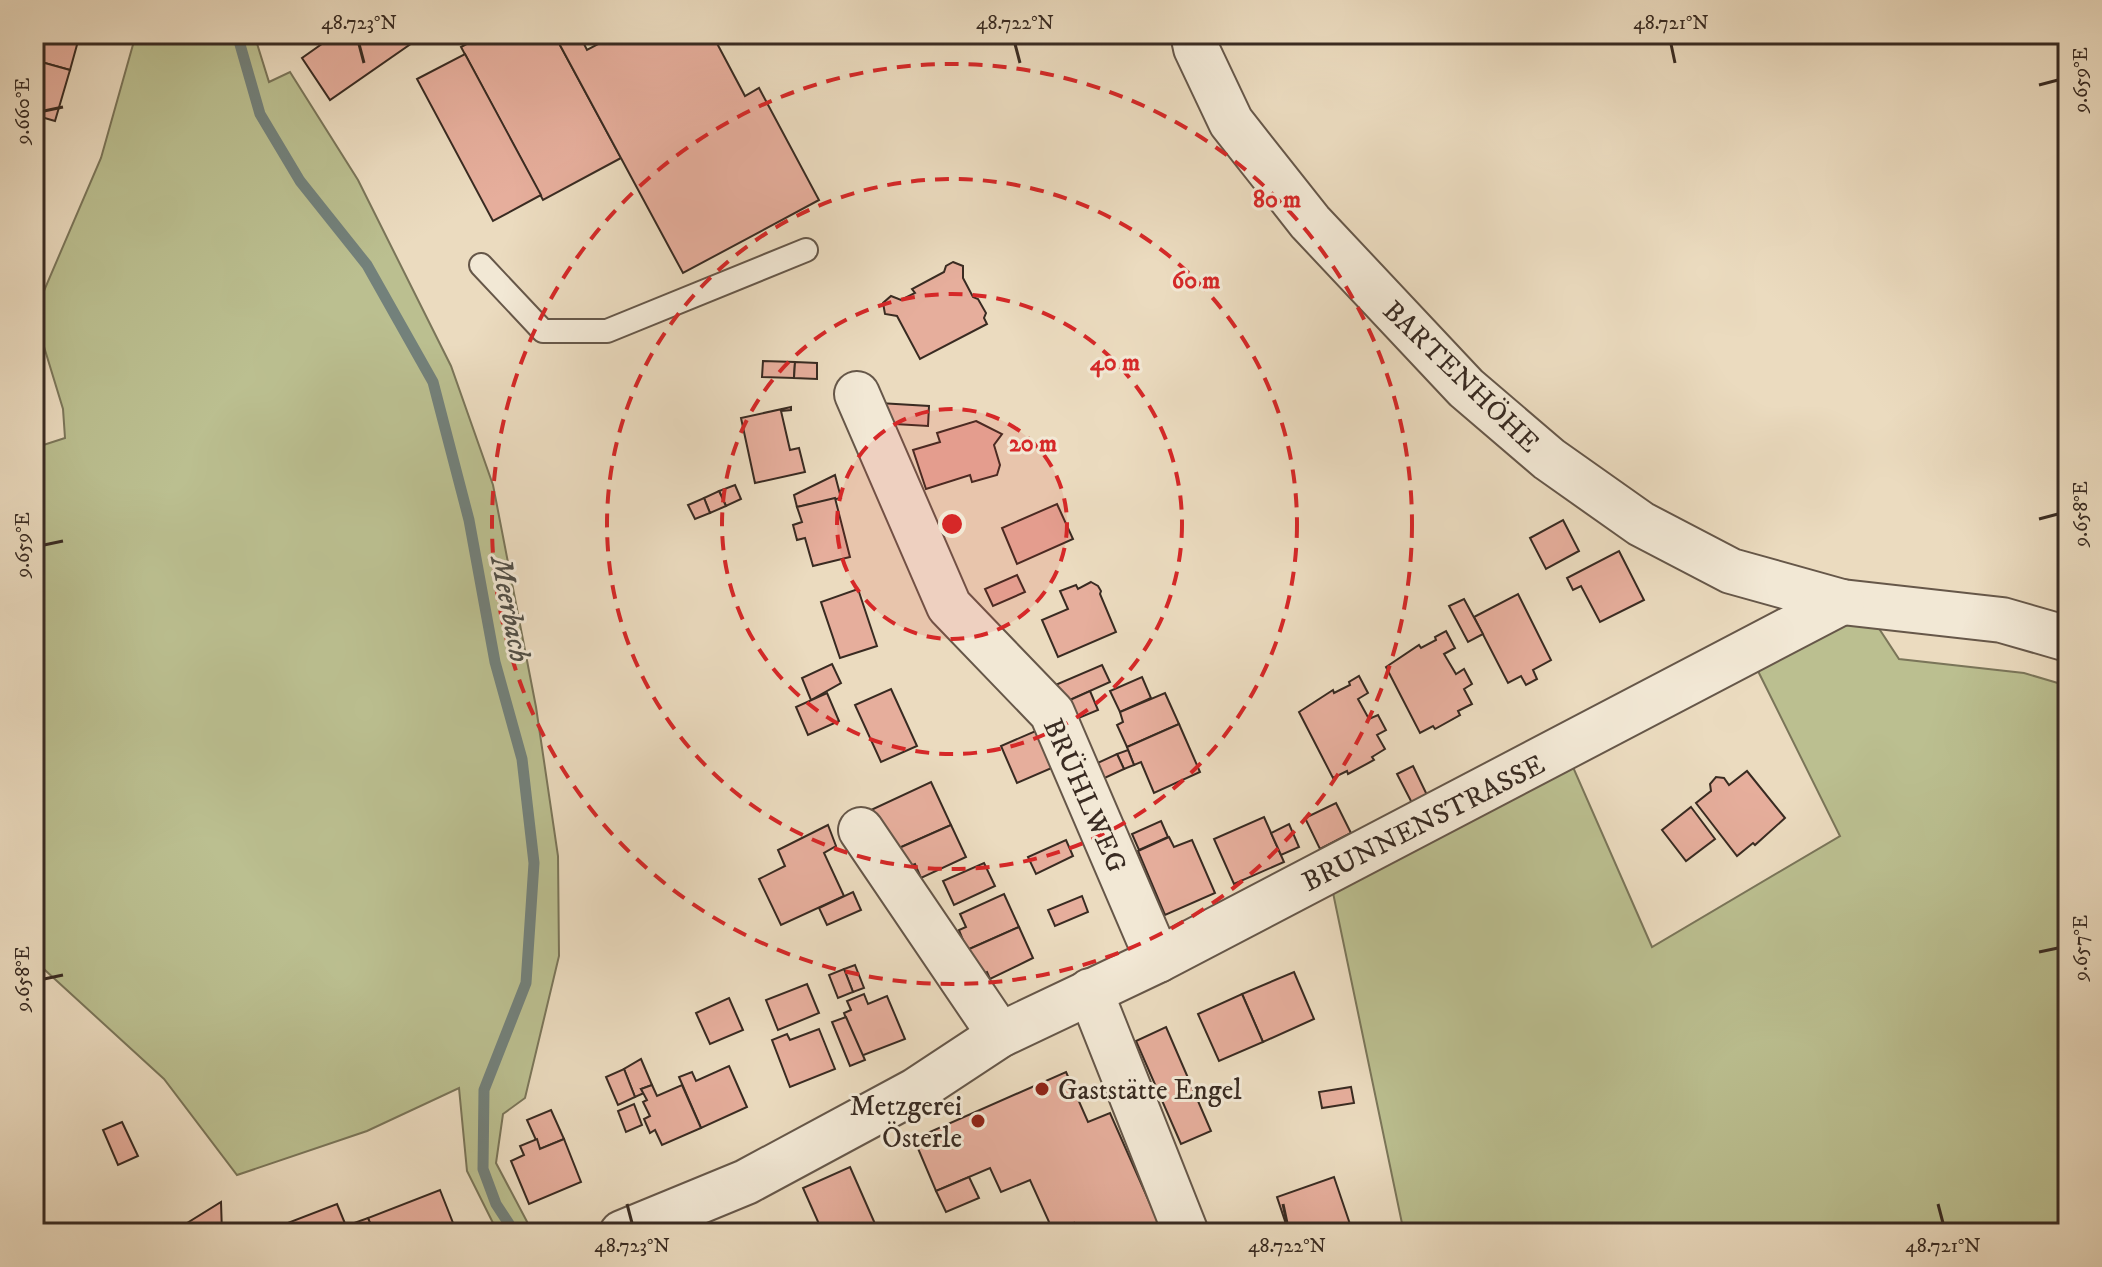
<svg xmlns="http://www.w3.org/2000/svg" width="2102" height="1267" font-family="'IM FELL DW Pica',serif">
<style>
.green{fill:#bbbf90;stroke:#7a7559;stroke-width:2}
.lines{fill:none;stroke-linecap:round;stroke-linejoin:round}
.stream{stroke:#73817b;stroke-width:11}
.building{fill:#e6ae9c;stroke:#392b22;stroke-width:2}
.lane-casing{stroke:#665749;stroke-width:26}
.street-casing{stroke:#665749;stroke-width:48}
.lane{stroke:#f2e8d5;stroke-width:22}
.street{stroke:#f2e8d5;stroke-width:44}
.ticks{fill:none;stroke:#392b22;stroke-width:3}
.ring{fill:none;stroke:#d62828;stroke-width:4;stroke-dasharray:14 10}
.poi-dot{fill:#8f2418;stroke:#f2e8d5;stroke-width:3}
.labels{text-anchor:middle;stroke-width:6;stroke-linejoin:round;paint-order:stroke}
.street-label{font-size:28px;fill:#392b22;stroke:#f2e8d5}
.poi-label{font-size:28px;fill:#392b22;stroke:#f2e8d5;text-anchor:start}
.water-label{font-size:30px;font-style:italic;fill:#514f47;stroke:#f2e8d5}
.centre{fill:#d62828;stroke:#f2e8d5;stroke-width:4}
.ring-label{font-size:24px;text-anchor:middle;font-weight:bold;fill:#d62828;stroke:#f2e8d5;stroke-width:6;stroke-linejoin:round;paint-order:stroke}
.neatline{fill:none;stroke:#392b22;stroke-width:3}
.ticks-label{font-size:20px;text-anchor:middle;fill:#392b22}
</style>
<rect width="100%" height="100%" fill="#ebdbbf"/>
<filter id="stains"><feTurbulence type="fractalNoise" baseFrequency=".0025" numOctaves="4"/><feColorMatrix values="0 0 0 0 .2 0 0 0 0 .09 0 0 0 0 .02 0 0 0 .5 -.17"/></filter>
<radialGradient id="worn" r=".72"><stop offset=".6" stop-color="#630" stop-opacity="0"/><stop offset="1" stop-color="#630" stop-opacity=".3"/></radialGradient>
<g class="green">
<polygon points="136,34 254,34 269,82 290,72 358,180 451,366 493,485 536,707 558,856 559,956 525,1098 503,1114 496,1163 533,1233 498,1233 467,1171 459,1088 367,1131 237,1175 164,1079 34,960 34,448 65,438 63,409 34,314 101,158"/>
<polygon points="1833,621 1876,624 1899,659 2024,673 2068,686 2068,1233 1404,1233 1332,888 1569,758 1652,947 1840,836 1757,669"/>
</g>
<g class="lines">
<polyline class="stream" points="237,34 260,114 300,181 367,265 433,382 469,520 495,662 522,759 534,863 526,983 484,1090 483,1169 496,1204 515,1233"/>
</g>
<g class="building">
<polygon points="34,34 80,34 70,70 34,60"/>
<polygon points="336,34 425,34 330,100 302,58"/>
<polygon points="485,34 554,34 621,158 543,200 461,47"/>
<polygon points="554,34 579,34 587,50 617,34 712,34 745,96 759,88 819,200 683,273"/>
<polygon points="465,54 541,195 493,221 417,79"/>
<polygon points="34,60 70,70 55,121 34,115"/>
<polygon points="953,262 963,266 963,278 973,297 978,299 986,313 984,318 987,324 920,359 897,316 885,314 883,303 891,296 901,300 915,293 912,289 944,272 946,266"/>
<polygon points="763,361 795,362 794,378 762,377"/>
<polygon points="795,362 817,363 817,379 794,378"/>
<polygon points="879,403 929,406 928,426 878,423"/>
<polygon points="791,407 791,410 781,411 790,450 799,448 805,472 755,483 741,418"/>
<polygon points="976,421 1002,434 994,445 1000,465 997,475 972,482 970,475 926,489 913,450 940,442 937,433"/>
<polygon points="835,475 841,498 797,507 794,495"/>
<polygon points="735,485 741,499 726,506 719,491"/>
<polygon points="719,491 726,506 710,513 704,498"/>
<polygon points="704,498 710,513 695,519 688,505"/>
<polygon points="835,498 850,557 813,566 805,538 797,540 793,525 802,522 797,507"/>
<polygon points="1057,504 1073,539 1017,564 1002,528"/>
<polygon points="1563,520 1579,551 1546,569 1530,538"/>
<polygon points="1619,551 1644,600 1600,622 1581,586 1573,590 1567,578"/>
<polygon points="1017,575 1025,592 993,606 985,589"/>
<polygon points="1091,582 1098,586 1101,591 1100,594 1116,632 1058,657 1042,620 1068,609 1060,591 1076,585 1078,589"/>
<polygon points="858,589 877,646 840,658 821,602"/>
<polygon points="1518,594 1551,660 1533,670 1537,679 1526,685 1521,676 1508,683 1474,617"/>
<polygon points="1464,599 1483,634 1468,642 1449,606"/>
<polygon points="1446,631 1455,648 1444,654 1456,674 1464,669 1472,684 1464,689 1472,704 1458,711 1460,715 1435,729 1433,726 1420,733 1386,667 1419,645 1421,648 1436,640 1435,637"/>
<polygon points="832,664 841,683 811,700 802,678"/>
<polygon points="1102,665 1110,682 1061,704 1053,686"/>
<polygon points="1359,676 1368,693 1358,699 1369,719 1378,715 1386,730 1377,735 1385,749 1372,757 1374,760 1348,774 1347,771 1333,778 1299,712 1333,690 1334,693 1350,685 1349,682"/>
<polygon points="1142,677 1151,698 1120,712 1110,691"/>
<polygon points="891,689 917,746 881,762 855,705"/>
<polygon points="1090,691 1098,710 1069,722 1061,704"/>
<polygon points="827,693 839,721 808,735 796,707"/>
<polygon points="1165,693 1179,724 1127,747 1117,725 1123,722 1120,712"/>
<polygon points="1179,724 1200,772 1154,793 1141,762 1134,765 1127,747"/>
<polygon points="1038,730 1054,767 1017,783 1001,746"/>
<polygon points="1128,750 1134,765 1124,769 1117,754"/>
<polygon points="1117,754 1124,769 1096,782 1089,767"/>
<polygon points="1413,766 1428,797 1413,805 1397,774"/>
<polygon points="1747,771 1785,818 1755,845 1753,843 1737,856 1696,803 1711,791 1710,784 1716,777 1724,778 1729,785"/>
<polygon points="931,782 951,825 890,852 871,810"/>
<polygon points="1336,803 1351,833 1320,849 1305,818"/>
<polygon points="1691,807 1715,839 1686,861 1662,830"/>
<polygon points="1264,817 1284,862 1234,884 1214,839"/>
<polygon points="1161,821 1168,837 1139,850 1132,834"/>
<polygon points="1289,824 1299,847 1281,855 1271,833"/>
<polygon points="828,825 836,846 824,853 844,896 781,925 759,879 785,866 778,850"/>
<polygon points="951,825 966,857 921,878 915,864 898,871 890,852"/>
<polygon points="1169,837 1174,847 1192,840 1215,893 1165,915 1138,851"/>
<polygon points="1066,840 1073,856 1036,874 1028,857"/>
<polygon points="984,863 995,886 954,905 943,881"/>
<polygon points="853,892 861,910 827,925 819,908"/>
<polygon points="1004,894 1019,927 967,950 959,930 966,927 960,914"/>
<polygon points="1082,896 1088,912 1055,926 1048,910"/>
<polygon points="1019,927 1033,958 990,979 987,972 979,976 967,950"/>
<polygon points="855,965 864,988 853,992 844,969"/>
<polygon points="844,969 853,992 838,998 829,975"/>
<polygon points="1294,972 1314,1019 1263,1042 1242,994"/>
<polygon points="807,984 819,1013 778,1030 766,1000"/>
<polygon points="864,994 868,1004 887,996 905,1039 861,1056 844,1013 851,1010 847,1001"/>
<polygon points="1242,994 1263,1042 1219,1061 1198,1014"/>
<polygon points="729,998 743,1030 710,1044 696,1013"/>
<polygon points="846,1017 865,1060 850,1066 832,1022"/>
<polygon points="1166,1027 1211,1131 1181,1144 1136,1041"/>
<polygon points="819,1029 835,1069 790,1087 772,1040 787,1034 790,1040"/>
<polygon points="641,1059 652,1085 641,1089 644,1093 635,1097 624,1069"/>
<polygon points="729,1066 747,1107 701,1128 679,1077 692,1072 696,1081"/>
<polygon points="624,1069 635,1097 618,1105 606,1077"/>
<polygon points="1066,1072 1088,1122 1110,1113 1163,1233 1078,1233 1074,1223 1054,1233 1030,1180 1001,1192 990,1168 936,1191 914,1139"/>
<polygon points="652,1085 657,1096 682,1085 701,1128 662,1145 655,1130 650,1133 644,1119 650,1116 643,1102 647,1100 641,1089"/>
<polygon points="1351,1087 1354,1103 1322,1108 1319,1092"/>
<polygon points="634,1104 642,1125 626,1132 618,1111"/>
<polygon points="551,1110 564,1139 540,1149 527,1120"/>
<polygon points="122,1122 138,1156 118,1165 103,1130"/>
<polygon points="537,1139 540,1149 564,1139 581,1182 529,1204 511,1161 524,1155 520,1146"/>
<polygon points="850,1167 876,1226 861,1233 823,1233 803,1188"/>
<polygon points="969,1177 979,1198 946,1212 936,1191"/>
<polygon points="1334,1177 1353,1233 1289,1233 1277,1197"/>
<polygon points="440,1190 457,1233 374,1233 368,1218"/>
<polygon points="221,1202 222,1233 171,1233"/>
<polygon points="337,1204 346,1226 368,1218 374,1233 289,1233 285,1224"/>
</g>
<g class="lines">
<defs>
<polyline id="lane" points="481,265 543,331 607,331 806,250"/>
<g id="street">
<polyline points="1193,34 1196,48 1231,122 1310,222 1466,388 1549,459 1641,524 1731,571 1842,602 2002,620 2068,639"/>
<polyline points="857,394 949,606 1052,713 1158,960"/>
<polyline points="861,830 1000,1035"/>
<polyline points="1090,991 1186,1233"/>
<polyline points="622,1233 746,1182 915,1091 1000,1035 1158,960 1842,602"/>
</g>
</defs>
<use href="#lane" class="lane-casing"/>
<use href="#street" class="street-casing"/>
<use href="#lane" class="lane"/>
<use href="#street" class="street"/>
</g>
<path class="ticks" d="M359,44L364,63M1015,44L1020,63M1671,44L1675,63M2039,85L2058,80M44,111L63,107M2039,519L2058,514M44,545L63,541M2039,952L2058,948M44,979L63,975M627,1204L632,1223M1283,1204L1287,1223M1938,1204L1943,1223"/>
<circle cx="952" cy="524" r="115" fill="#d62828" fill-opacity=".12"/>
<g class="ring">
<circle cx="952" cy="524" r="115"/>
<circle cx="952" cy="524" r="230"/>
<circle cx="952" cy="524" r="345"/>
<circle cx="952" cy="524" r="460"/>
</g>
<g class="poi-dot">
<circle cx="1042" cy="1089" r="8"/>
<circle cx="978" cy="1121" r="8"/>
</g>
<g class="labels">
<g class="street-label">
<text transform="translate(1462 376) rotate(44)" y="10">BARTENHÖHE</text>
<text transform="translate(1086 795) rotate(66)" y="10">BRÜHLWEG</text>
<text transform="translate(1423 822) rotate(-27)" y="10">BRUNNENSTRASSE</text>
</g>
<g class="poi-label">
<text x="1058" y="1099">Gaststätte Engel</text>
<text x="962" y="1115" text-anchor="end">Metzgerei<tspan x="962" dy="32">Österle</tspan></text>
</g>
<g class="water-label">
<text transform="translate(511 609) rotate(79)" y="10">Meerbach</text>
</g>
</g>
<circle cx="952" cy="524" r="12" class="centre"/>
<g class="ring-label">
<text x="1277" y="207">80 m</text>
<text x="1196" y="288">60 m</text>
<text x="1115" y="370">40 m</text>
<text x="1033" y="451">20 m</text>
</g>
<rect width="2102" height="1267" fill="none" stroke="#ebdbbf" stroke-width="88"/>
<rect x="44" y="44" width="2014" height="1179" class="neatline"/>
<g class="ticks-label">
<text x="359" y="29">48.723°N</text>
<text x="1015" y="29">48.722°N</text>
<text x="1671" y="29">48.721°N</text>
<text transform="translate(2080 80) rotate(-90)" y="7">9.659°E</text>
<text transform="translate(22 111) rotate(-90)" y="7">9.660°E</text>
<text transform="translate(2080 514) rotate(-90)" y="7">9.658°E</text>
<text transform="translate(22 545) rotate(-90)" y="7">9.659°E</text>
<text transform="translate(2080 948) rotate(-90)" y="7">9.657°E</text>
<text transform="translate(22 979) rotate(-90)" y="7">9.658°E</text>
<text x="632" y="1252">48.723°N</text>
<text x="1287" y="1252">48.722°N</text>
<text x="1943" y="1252">48.721°N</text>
</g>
<rect width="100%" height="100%" filter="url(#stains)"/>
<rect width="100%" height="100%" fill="url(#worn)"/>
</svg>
